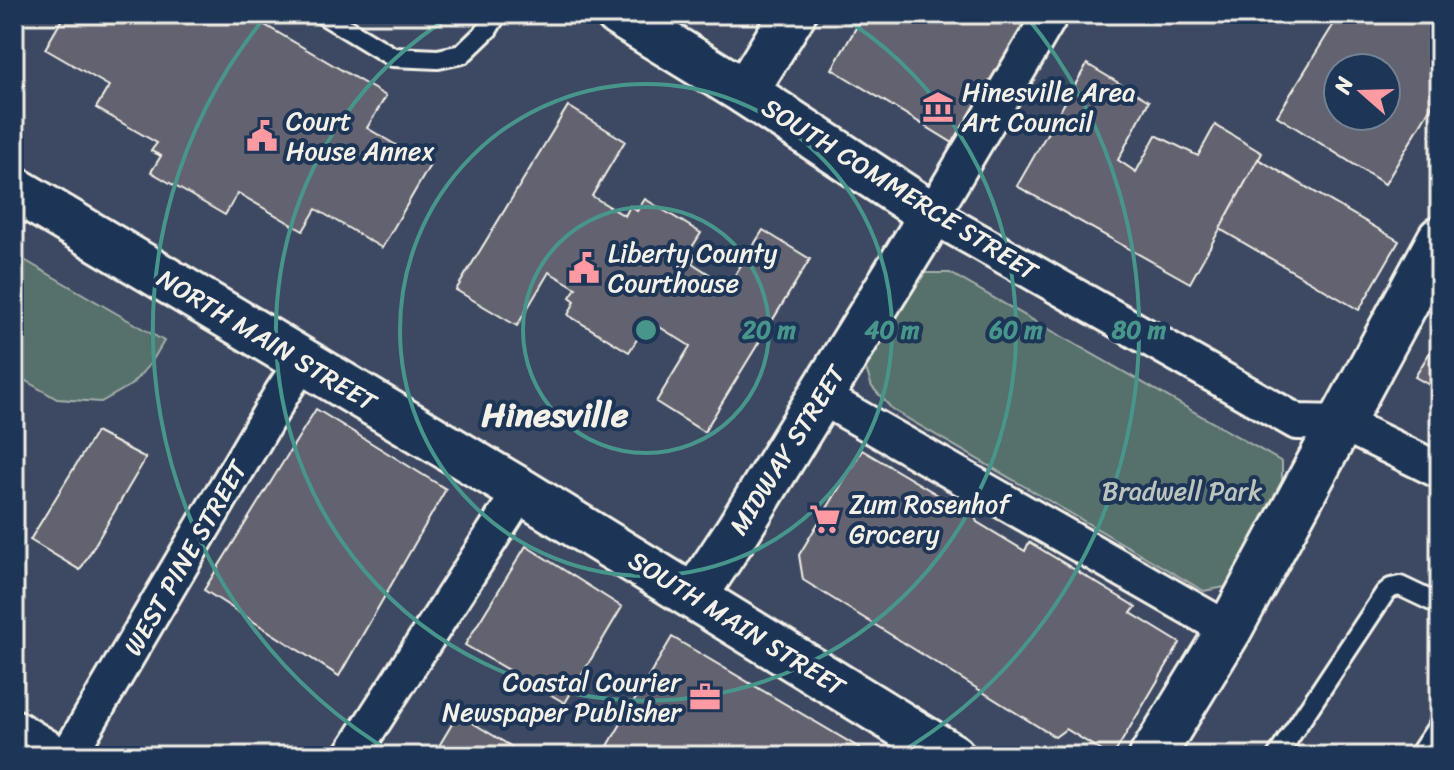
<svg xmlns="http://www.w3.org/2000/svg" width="1454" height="770" font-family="Sriracha,sans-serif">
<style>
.built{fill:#3c4962;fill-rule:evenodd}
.green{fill:#57706c;stroke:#a6b0aa;stroke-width:2}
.building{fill:#64626f;stroke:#f4f1e8;stroke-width:2;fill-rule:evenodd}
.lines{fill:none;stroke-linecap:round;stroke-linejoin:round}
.lane-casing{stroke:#f4f1e8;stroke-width:24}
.street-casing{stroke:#f4f1e8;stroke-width:40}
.secondary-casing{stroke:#f4f1e8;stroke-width:50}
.lane{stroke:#1d3557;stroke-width:18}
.street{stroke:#1d3557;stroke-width:34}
.secondary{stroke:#1d3557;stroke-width:44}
.ring{fill:none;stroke:#48958c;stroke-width:4}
.labels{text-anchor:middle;stroke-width:8;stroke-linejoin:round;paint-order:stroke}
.poi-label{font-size:26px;fill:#f4f1e8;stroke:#1d3557;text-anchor:start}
.street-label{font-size:26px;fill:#f4f1e8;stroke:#1d3557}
.park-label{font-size:26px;fill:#bdc4bd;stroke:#1d3557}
.district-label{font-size:34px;font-weight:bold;fill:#f4f1e8;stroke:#1d3557}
.centre{fill:#48958c;stroke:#1d3557;stroke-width:4}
.ring-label{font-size:24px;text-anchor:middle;font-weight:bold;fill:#48958c;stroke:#1d3557;stroke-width:8;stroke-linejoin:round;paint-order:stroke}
</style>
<rect width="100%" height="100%" fill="#2b3e5c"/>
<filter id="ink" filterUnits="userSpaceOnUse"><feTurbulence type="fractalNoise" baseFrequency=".0125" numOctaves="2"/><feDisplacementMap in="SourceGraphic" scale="16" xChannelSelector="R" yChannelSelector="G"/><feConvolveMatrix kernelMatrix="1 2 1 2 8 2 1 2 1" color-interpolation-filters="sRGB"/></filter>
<g filter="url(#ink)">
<path class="built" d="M14,14H1440V756H14ZM1338,68H1386V116H1338Z"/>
<g class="green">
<polygon points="14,254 164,341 151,363 131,385 101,402 57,399 14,374"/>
<polygon points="922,273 950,273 1282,462 1282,489 1225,587 1204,591 893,410 872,387 865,366"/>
</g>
<g class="building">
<polygon points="65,14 246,14 386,96 367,128 430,165 382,248 316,209 303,231 238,193 225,215 151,172 161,156 151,151 157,143 96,108 109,86 45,49"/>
<polygon points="864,14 1036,14 958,146 832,69"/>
<path d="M1340,14H1440V92L1385,184L1277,116ZM1338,68H1386V116H1338Z"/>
<polygon points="1087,64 1149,101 1118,160 1136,172 1156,135 1198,156 1215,125 1262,153 1190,283 1017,186"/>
<polygon points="568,106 625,141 592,196 625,216 630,206 637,211 645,199 701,233 689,252 696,255 692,263 728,286 763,230 810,259 704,432 656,402 690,346 658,326 652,335 643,330 629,352 568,315 575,301 570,297 576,288 549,272 517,326 456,290"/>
<polygon points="1258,159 1399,241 1359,310 1220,229"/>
<polygon points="1440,335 1440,391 1415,377"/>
<polygon points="316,409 446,489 339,676 204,590"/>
<polygon points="96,432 146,458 80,570 30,540"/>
<polygon points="862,450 975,517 977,522 1025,551 1029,542 1136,607 1131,613 1180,643 1113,756 1110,756 1066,729 1055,737 803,580 799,555"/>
<polygon points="526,546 622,607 565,703 465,645"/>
<polygon points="672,637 873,756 602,756"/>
<polygon points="458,714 522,753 520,756 433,756"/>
</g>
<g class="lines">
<defs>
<g id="lane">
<polyline points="322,14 393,57 438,59 462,54 488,29 497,14"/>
<polyline points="1277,756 1385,593 1391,588 1400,586 1440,605"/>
<polyline points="1418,756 1440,723"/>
</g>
<g id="street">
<polyline points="1051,14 932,215 1297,422 1342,423 1440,471"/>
<polyline points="820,396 1229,630"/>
<polyline points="14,727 62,756"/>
<polyline points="68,756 282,393 303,361"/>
<polyline points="351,756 521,491"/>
</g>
<g id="secondary">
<polyline points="618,14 745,92 932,215 737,532 694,597"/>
<polyline points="745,92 793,14"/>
<polyline points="14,189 521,491 952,756"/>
<polyline points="1152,756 1229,630 1440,239"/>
</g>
</defs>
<use href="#lane" class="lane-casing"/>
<use href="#street" class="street-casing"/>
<use href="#secondary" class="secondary-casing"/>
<use href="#lane" class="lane"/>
<use href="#street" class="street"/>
<use href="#secondary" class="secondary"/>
</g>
</g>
<g class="ring">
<circle cx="646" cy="330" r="123"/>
<circle cx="646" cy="330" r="246"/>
<path d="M839 15A370 370 0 1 1 453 15"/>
<path d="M396 755A493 493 0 0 1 266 16M1026 16A493 493 0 0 1 896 755"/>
</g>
<defs>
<symbol id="museum-bare" viewBox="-9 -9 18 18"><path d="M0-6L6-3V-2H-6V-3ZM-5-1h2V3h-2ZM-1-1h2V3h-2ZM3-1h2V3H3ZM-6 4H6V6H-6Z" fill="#ff9aa2" stroke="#1d3557" stroke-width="2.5" paint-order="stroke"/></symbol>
<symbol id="civic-bare" viewBox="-9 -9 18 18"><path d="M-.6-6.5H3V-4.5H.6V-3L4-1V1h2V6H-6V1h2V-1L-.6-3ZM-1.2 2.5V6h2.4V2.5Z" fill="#ff9aa2" stroke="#1d3557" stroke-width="2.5" paint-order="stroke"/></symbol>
<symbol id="supermarket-bare" viewBox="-9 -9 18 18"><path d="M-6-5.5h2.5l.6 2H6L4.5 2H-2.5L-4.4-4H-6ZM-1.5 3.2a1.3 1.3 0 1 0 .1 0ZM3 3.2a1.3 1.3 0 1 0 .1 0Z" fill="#ff9aa2" stroke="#1d3557" stroke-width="2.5" paint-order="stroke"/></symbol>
<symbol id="office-bare" viewBox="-9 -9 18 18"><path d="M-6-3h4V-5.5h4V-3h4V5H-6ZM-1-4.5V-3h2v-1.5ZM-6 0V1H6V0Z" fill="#ff9aa2" stroke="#1d3557" stroke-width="2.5" paint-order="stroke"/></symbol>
</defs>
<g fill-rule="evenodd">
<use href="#museum-bare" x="916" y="85" width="44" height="44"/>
<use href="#civic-bare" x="240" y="114" width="44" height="44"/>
<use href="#civic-bare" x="562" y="246" width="44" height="44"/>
<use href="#supermarket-bare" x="803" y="497" width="44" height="44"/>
<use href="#office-bare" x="683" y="675" width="44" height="44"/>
</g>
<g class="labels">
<g class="poi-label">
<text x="962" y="101">Hinesville Area<tspan x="962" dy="30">Art Council</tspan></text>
<text x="286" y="130">Court<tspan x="286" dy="30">House Annex</tspan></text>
<text x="608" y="262">Liberty County<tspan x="608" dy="30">Courthouse</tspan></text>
<text x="849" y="513">Zum Rosenhof<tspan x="849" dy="30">Grocery</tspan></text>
<text x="681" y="691" text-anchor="end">Coastal Courier<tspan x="681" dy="30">Newspaper Publisher</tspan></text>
</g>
<g class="street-label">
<text transform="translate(900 189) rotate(32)" y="9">SOUTH COMMERCE STREET</text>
<text transform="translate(267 340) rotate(31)" y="9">NORTH MAIN STREET</text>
<text transform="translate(787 450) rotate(-58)" y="9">MIDWAY STREET</text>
<text transform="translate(185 558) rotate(-60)" y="9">WEST PINE STREET</text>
<text transform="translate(737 623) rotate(32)" y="9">SOUTH MAIN STREET</text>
</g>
<g class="park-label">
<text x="1182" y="500">Bradwell Park</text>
</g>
<g class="district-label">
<text x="555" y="426">Hinesville</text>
</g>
</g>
<circle cx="646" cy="330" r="12" class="centre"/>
<g class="ring-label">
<text x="769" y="338">20 m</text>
<text x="892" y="338">40 m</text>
<text x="1016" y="338">60 m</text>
<text x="1139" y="338">80 m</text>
</g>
<rect width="1454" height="770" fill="none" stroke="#1d3557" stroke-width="48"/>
<rect x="24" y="24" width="1406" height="722" fill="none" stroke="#f4f1e8" stroke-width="3" filter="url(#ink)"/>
<g transform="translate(1362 92) rotate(290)"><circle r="38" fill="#1d3557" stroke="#738091" stroke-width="2"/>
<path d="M0-6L14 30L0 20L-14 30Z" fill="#ff9aa2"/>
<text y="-12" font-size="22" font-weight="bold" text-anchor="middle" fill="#f4f1e8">N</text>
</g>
</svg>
